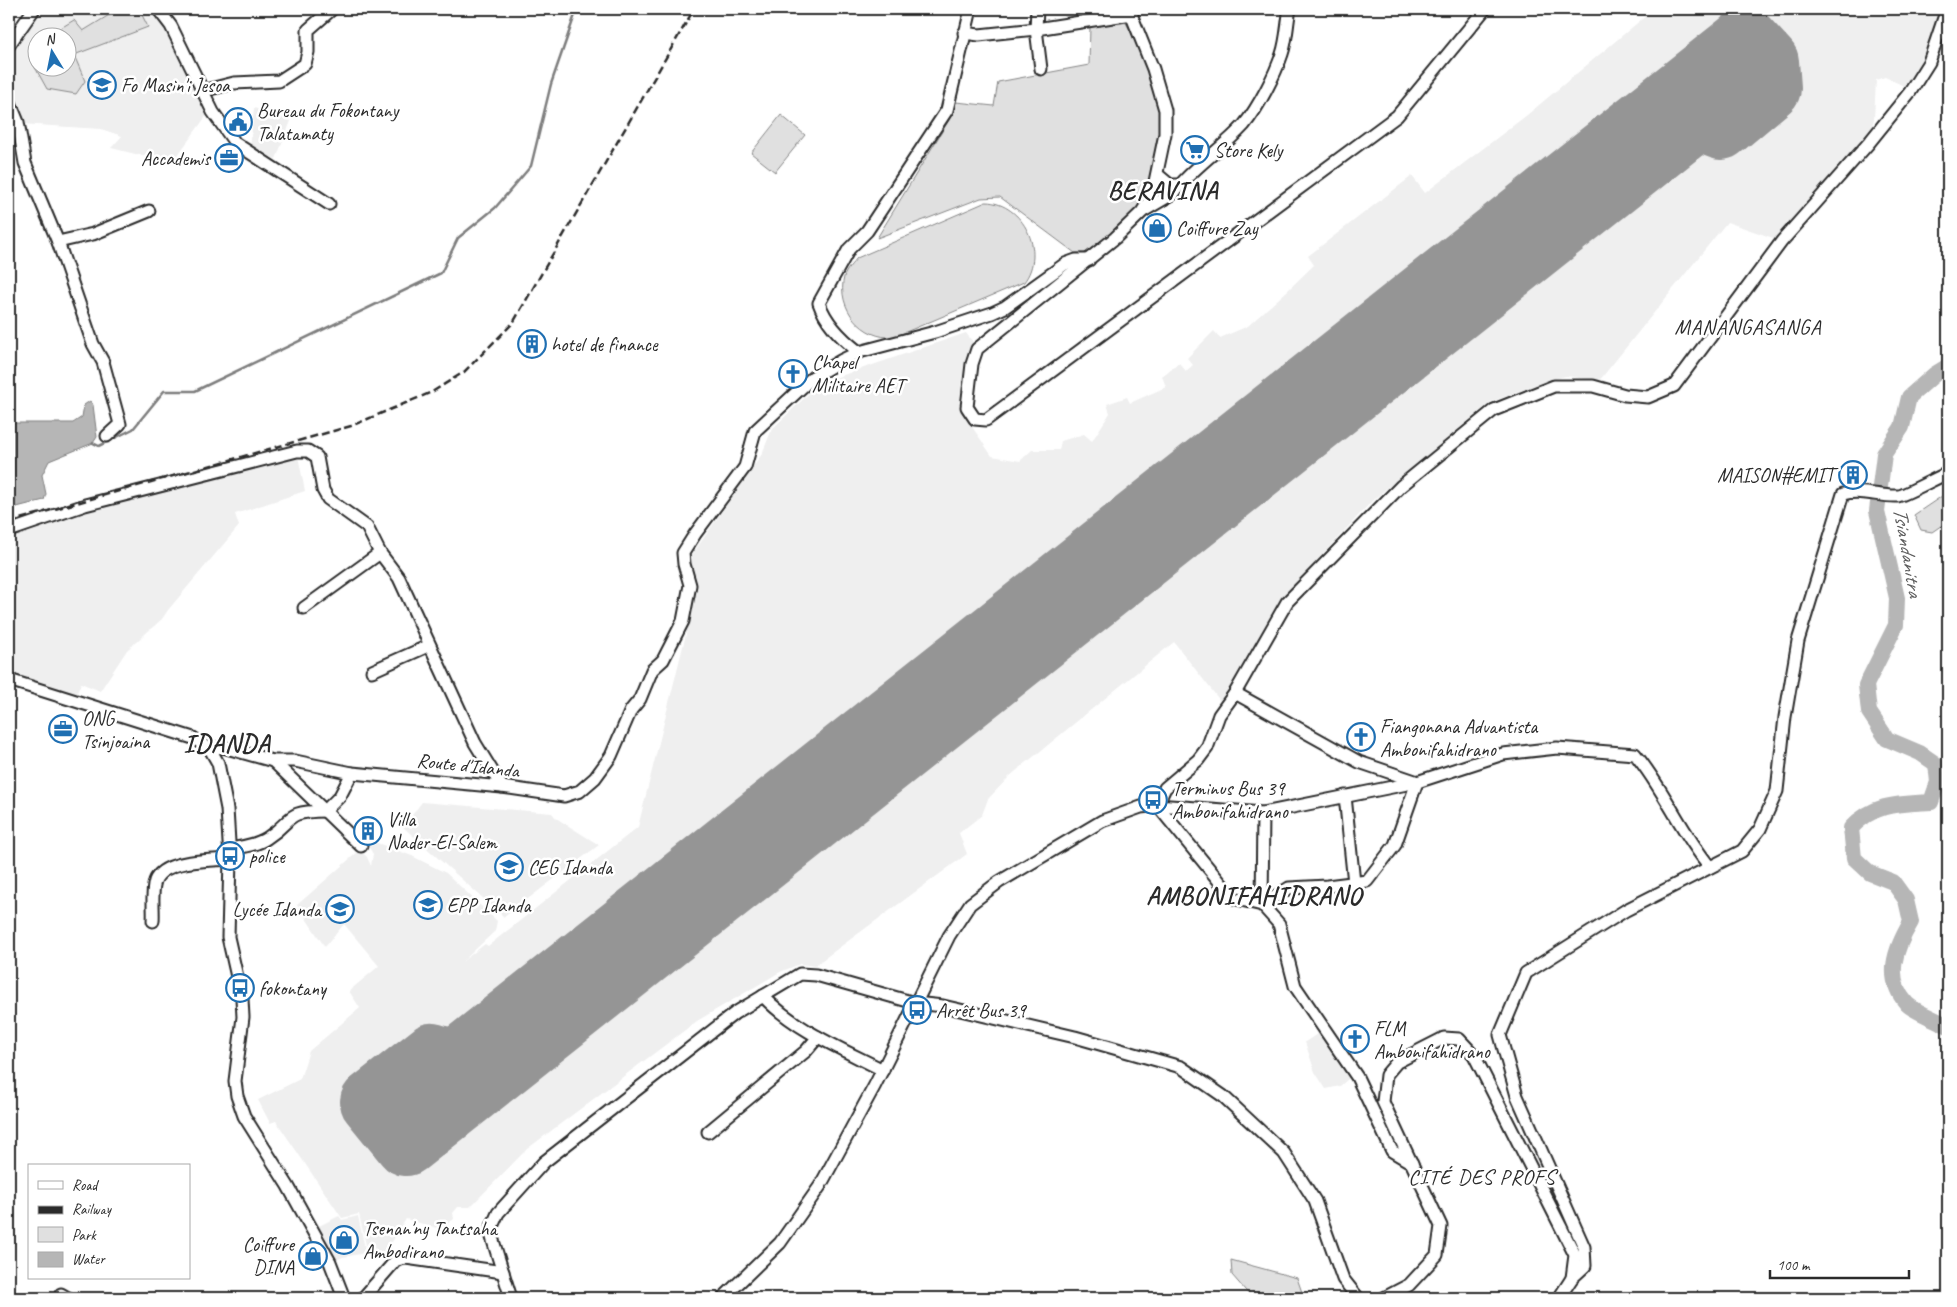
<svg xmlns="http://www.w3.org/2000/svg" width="1957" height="1307" font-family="Caveat,sans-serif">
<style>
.built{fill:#efefef;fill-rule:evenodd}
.green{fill:#e0e0e0;stroke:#868686}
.water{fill:#b6b6b6;stroke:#7e7e7e}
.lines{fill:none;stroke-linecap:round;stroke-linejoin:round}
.stream{stroke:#7e7e7e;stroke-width:2.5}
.river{stroke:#b6b6b6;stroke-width:16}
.runway{stroke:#959595;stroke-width:62}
.minor-casing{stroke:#2b2b2b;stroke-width:15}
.minor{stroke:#fff;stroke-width:11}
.rail{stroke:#2b2b2b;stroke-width:2.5;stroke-dasharray:8 4;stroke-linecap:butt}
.labels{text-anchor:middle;stroke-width:5;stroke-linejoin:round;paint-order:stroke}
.poi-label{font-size:20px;fill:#2b2b2b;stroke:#fff;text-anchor:start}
.street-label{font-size:20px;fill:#2b2b2b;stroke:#fff}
.neighbourhood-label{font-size:21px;letter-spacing:1px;fill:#2b2b2b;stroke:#fff}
.water-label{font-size:21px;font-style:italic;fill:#5c5c5c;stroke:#fff}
.district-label{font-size:25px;font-weight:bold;letter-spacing:1px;fill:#2b2b2b;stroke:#fff}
</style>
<rect width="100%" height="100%" fill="#fff"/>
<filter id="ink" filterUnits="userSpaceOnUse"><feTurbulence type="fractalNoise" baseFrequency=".02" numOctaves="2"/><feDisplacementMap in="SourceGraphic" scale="10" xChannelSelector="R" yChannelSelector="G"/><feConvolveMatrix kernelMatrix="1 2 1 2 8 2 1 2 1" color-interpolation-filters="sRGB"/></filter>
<g filter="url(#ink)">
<g class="built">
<path d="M38,9H154L207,115L172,163L111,148L122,136L101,129L21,124L11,78L12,46ZM38,38H68V68H38Z"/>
<polygon points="1654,9 1941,9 1926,60 1908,88 1885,77 1876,80 1874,119 1868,144 1782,241 1727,222 1599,381 1566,376 1546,381 1491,402 1374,499 1279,601 1221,702 1174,642 1010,776 988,799 982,815 959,833 967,854 814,966 800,964 780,972 697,1021 527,1149 470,1207 458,1207 453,1213 454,1219 440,1229 406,1219 386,1252 368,1254 359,1214 342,1218 276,1121 270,1123 258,1100 300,1079 309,1051 360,1008 349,991 379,966 344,924 325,947 297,905 360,850 367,857 371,866 373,854 367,844 372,841 412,856 446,873 497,921 495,931 463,961 485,944 488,946 638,827 698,586 687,562 762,454 772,429 820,383 966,333 976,346 965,388 964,415 992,456 1020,461 1032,450 1059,450 1061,441 1084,434 1092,441 1110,413 1107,404 1127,397 1130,403 1166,387 1162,376 1179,363 1186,371 1193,365 1187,358 1214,331 1220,338 1248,326 1287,291 1314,265 1308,256 1412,176 1425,193 1527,115"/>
<polygon points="254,108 291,121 276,159 250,149"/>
<polygon points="297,451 305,491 235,514 239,526 168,610 162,619 127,650 100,691 81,683 76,695 9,674 9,530"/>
<polygon points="422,802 552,813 556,818 599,845 504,917 403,827"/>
<polygon points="1323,1030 1354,1074 1340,1086 1326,1089 1315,1072 1305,1042"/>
<polygon points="339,1216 342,1220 358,1216 366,1253 343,1257 336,1260 319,1226"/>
</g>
<g class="green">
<polygon points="119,9 139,9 148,27 74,55 85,81 76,94 47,89 31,60 37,48 38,68 68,68 68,38 46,37 74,20 83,31"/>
<path d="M1125,21C1136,42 1150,65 1155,88C1164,131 1163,181 1134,217C1123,231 1106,242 1093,253H1075L1000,197L981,198L877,238L949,120L956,102L994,106L998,82L1089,65L1090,27Z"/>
<polygon points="781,115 805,135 775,172 751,153"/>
<path d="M986,202C1023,203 1047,252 1024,282L894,337C863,340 836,308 844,277C846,270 852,264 857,258Z"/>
<polygon points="1948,492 1948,521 1932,532 1921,530 1914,515"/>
<polygon points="1231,1260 1297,1278 1304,1298 1252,1298 1232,1275"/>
</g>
<polygon class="water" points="90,401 93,405 97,437 93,443 49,461 42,475 46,494 44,500 9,509 9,423 73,423 82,417 84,405"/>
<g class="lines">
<polyline class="stream" points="93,443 99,446 133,429 164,391 195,391 441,273 458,238 495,208 531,166 551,84 577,9"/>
<path class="river" d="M1948,366L1935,374L1909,397L1902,427L1884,454L1877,511L1897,598L1896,625L1866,685L1869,712L1887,739L1920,753L1936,764L1938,782L1931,802C1899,804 1874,803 1851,828L1854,858L1870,873L1893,882L1906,900L1911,922C1895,949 1884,978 1907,1004C1915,1012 1938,1020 1948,1026"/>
<polygon class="runway" points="1746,38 1768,62 1770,88 1721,129 1697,120 406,1145 371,1102 432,1054 455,1061"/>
<defs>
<g id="minor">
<polyline points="158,9 171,26 213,112 235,143 329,204"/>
<polyline points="1037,9 1036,29 1041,69"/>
<polyline points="1129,9 1153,69 1165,110 1165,134 1152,196 1142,212 1115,238 977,349 972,364 967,407 975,419 986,420 1397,116 1485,9"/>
<polyline points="964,33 979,35 1036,29 1132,14"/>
<polyline points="9,45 34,9"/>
<polyline points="202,91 234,83 279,81 305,64 308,52 308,30 332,9"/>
<polyline points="9,100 18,122 25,163 58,242 93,344 103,362 120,424 107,436"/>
<path d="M1158,175L1170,185H1180C1199,163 1224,147 1244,125C1258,108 1275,75 1282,54C1287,40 1287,23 1290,9"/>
<polyline points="1145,210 1174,193 1180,185"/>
<polyline points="58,242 93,234 149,211"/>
<path d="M859,352C842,339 826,323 819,303L849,249L867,231L947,110L971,9"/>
<polyline points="9,531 85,505 297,451 308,451 317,457 323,490 328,499 367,527 380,553 399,578 475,743 502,787"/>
<polyline points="304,608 380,553"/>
<polyline points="372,671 428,646"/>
<polyline points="9,680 193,738 210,749 218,763 227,809 230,859 228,937 242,999 243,1017 235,1081 237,1096 244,1116 288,1186 330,1262 344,1298"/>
<polyline points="1235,693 1359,762 1415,781"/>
<polyline points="210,749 223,747 273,761 295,761 352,773 502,787 564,796 580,791 595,778 611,756 631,710 640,699 652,670 663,660 683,621 690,585 684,564 683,553 695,534 745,467 755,431 813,377 842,360 859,352 935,332 992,313 1005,307 1065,264 1076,260 1089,260"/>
<polyline points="273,761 361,846"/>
<polyline points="1345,796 1354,883"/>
<polyline points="1157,805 1165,788 1198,760 1207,748 1219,715 1235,693 1287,602 1401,486 1494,410 1554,386 1593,386 1625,395 1648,397 1674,386 1782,241 1868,144 1910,92 1929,62 1947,9"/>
<polyline points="1157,805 1233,898 1262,905 1279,924 1295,986 1357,1077 1392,1151 1412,1163"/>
<path d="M230,849C242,847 257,845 267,838C297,818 282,812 325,811L340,796L352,773"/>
<polyline points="1262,905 1289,888 1327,886 1367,881 1395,845 1417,782"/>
<polyline points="1262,905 1263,813"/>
<path d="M153,921C154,909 151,893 155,881C163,859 210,861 230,859"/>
<path d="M763,996C795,1030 842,1049 883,1070"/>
<polyline points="708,1132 806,1051 818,1037"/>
<polyline points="61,1294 68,1298"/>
<polyline points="363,1298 396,1260 406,1258 503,1272"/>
<polyline points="511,1298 490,1231 498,1213 544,1162 735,1013 800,974 816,975 915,1003 943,1006 1075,1037 1181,1067 1223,1096 1284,1153 1315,1201 1343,1279 1358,1298"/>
<path d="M723,1298L780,1243L820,1186L875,1085L949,936L970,904L999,882L1102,821L1141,807L1157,805L1263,813L1417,782L1503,754L1557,748L1635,754C1664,789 1681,832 1710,867"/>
<polyline points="1384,1298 1409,1285 1437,1255 1441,1226 1383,1102 1386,1075 1397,1062 1444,1038 1459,1039 1474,1055 1575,1255 1572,1278"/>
<path d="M1559,1298L1572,1278L1585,1266L1584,1247L1517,1096L1500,1035L1526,973L1626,910L1742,851L1760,829L1777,791L1785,717L1798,641L1843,494C1862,489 1879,497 1898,496C1903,496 1938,477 1948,473"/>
</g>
</defs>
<use href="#minor" class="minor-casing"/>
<use href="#minor" class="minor"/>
<polyline class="rail" points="9,522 351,426 432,392 464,372 513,323 694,9"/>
</g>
</g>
<defs>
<symbol id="school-ring" viewBox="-11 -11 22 22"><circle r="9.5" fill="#fff" stroke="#1f6fb2" stroke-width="1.5"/><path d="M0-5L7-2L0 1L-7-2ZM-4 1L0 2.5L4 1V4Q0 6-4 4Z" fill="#1f6fb2"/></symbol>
<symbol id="civic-ring" viewBox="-11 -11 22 22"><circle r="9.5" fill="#fff" stroke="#1f6fb2" stroke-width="1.5"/><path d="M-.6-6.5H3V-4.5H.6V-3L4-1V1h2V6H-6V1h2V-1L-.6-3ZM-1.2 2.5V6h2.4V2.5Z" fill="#1f6fb2"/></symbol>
<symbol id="supermarket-ring" viewBox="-11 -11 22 22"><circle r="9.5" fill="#fff" stroke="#1f6fb2" stroke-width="1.5"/><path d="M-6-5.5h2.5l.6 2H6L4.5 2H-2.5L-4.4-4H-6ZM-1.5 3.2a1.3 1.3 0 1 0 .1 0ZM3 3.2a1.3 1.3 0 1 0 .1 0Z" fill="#1f6fb2"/></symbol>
<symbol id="office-ring" viewBox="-11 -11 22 22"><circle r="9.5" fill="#fff" stroke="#1f6fb2" stroke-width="1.5"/><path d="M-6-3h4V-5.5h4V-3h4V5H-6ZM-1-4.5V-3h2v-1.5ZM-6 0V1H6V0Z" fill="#1f6fb2"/></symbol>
<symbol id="shop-ring" viewBox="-11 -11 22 22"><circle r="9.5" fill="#fff" stroke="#1f6fb2" stroke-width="1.5"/><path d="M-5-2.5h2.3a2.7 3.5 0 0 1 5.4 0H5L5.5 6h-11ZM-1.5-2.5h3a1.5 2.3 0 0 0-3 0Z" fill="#1f6fb2"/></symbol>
<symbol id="building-ring" viewBox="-11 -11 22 22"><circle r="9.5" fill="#fff" stroke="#1f6fb2" stroke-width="1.5"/><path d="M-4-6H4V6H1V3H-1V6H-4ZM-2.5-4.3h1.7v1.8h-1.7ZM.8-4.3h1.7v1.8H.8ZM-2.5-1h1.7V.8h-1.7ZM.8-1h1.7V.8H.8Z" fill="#1f6fb2"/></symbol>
<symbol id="church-ring" viewBox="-11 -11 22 22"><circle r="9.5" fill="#fff" stroke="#1f6fb2" stroke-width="1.5"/><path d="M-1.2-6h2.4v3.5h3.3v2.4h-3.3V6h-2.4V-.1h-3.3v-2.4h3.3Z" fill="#1f6fb2"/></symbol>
<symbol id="bus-ring" viewBox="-11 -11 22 22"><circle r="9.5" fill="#fff" stroke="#1f6fb2" stroke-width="1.5"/><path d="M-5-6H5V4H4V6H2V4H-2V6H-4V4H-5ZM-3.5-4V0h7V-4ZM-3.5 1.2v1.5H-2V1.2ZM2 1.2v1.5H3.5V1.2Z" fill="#1f6fb2"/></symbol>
</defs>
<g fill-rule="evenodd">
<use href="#school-ring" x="86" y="69" width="32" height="32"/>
<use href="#civic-ring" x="222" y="106" width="32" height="32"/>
<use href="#supermarket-ring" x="1179" y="134" width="32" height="32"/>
<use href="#office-ring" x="213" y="142" width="32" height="32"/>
<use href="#shop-ring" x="1141" y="212" width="32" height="32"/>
<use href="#building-ring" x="516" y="328" width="32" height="32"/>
<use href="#church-ring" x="777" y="358" width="32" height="32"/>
<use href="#building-ring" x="1837" y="459" width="32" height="32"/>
<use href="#office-ring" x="47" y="713" width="32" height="32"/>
<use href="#church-ring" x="1345" y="721" width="32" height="32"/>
<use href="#bus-ring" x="1137" y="784" width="32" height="32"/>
<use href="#building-ring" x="352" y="815" width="32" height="32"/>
<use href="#bus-ring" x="214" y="840" width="32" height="32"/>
<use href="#school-ring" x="493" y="851" width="32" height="32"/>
<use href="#school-ring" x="412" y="889" width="32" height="32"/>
<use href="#school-ring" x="324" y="893" width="32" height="32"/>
<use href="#bus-ring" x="224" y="972" width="32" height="32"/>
<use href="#bus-ring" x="901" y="994" width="32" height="32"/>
<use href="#church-ring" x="1339" y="1023" width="32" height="32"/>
<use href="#shop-ring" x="328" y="1224" width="32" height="32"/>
<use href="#shop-ring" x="297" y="1240" width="32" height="32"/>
</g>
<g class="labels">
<g class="poi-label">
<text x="121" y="92">Fo Masin'i Jesoa</text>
<text x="257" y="117">Bureau du Fokontany<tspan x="257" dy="23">Talatamaty</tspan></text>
<text x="1214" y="157">Store Kely</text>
<text x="210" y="165" text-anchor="end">Accademis</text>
<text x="1176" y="235">Coiffure Zay</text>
<text x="551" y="351">hotel de finance</text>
<text x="812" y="369">Chapel<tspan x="812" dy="23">Militaire AET</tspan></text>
<text x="1834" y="482" text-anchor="end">MAISON#EMIT</text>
<text x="82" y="725">ONG<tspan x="82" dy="23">Tsinjoaina</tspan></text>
<text x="1380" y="733">Fiangonana Advantista<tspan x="1380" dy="23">Ambonifahidrano</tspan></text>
<text x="1172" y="795">Terminus Bus 39<tspan x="1172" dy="23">Ambonifahidrano</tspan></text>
<text x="387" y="826">Villa<tspan x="387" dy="23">Nader-El-Salem</tspan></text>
<text x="249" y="863">police</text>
<text x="528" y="874">CEG Idanda</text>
<text x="447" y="912">EPP Idanda</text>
<text x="321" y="916" text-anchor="end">Lycée Idanda</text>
<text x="259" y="995">fokontany</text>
<text x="936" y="1017">Arrêt Bus 39</text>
<text x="1374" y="1035">FLM<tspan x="1374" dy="23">Ambonifahidrano</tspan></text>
<text x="363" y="1235">Tsenan'ny Tantsaha<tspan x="363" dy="23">Ambodirano</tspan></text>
<text x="294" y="1251" text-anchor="end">Coiffure<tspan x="294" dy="23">DINA</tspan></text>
</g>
<g class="street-label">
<text transform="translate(468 765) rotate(6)" y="7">Route d'Idanda</text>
</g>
<g class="neighbourhood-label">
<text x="1748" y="334">MANANGASANGA</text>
<text x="1482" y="1184">CITÉ DES PROFS</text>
</g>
<g class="water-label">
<text transform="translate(1908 552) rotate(80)" y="7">Tsiandanitra</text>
</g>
<g class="district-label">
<text x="1163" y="199">BERAVINA</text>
<text x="227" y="752">IDANDA</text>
<text x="1254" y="904">AMBONIFAHIDRANO</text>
</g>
</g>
<rect width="1957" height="1307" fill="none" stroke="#fff" stroke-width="30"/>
<rect x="15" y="15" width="1927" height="1277" fill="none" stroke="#2b2b2b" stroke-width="2" filter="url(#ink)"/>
<rect x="28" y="1164" width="162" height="115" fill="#ffffff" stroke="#aaaaaa"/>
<rect x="38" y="1181" width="25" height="8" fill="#ffffff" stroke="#aaaaaa"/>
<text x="72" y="1190" font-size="15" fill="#2b2b2b">Road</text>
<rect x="38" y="1206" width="25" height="8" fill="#2b2b2b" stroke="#aaaaaa"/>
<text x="72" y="1214" font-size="15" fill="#2b2b2b">Railway</text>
<rect x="38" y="1227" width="25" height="15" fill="#e0e0e0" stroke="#aaaaaa"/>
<text x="72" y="1240" font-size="15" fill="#2b2b2b">Park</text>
<rect x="38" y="1252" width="25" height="15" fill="#b6b6b6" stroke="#aaaaaa"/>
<text x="72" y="1264" font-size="15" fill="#2b2b2b">Water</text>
<g transform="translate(52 52) rotate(350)"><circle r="24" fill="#ffffff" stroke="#aaaaaa"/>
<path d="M0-4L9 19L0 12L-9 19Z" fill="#1f6fb2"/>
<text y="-8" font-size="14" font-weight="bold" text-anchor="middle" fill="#2b2b2b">N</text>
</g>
<path d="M1770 1270v8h139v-8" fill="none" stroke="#2b2b2b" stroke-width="2.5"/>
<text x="1777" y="1270" font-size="15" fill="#2b2b2b" stroke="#ffffff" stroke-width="4" paint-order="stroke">100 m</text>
</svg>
